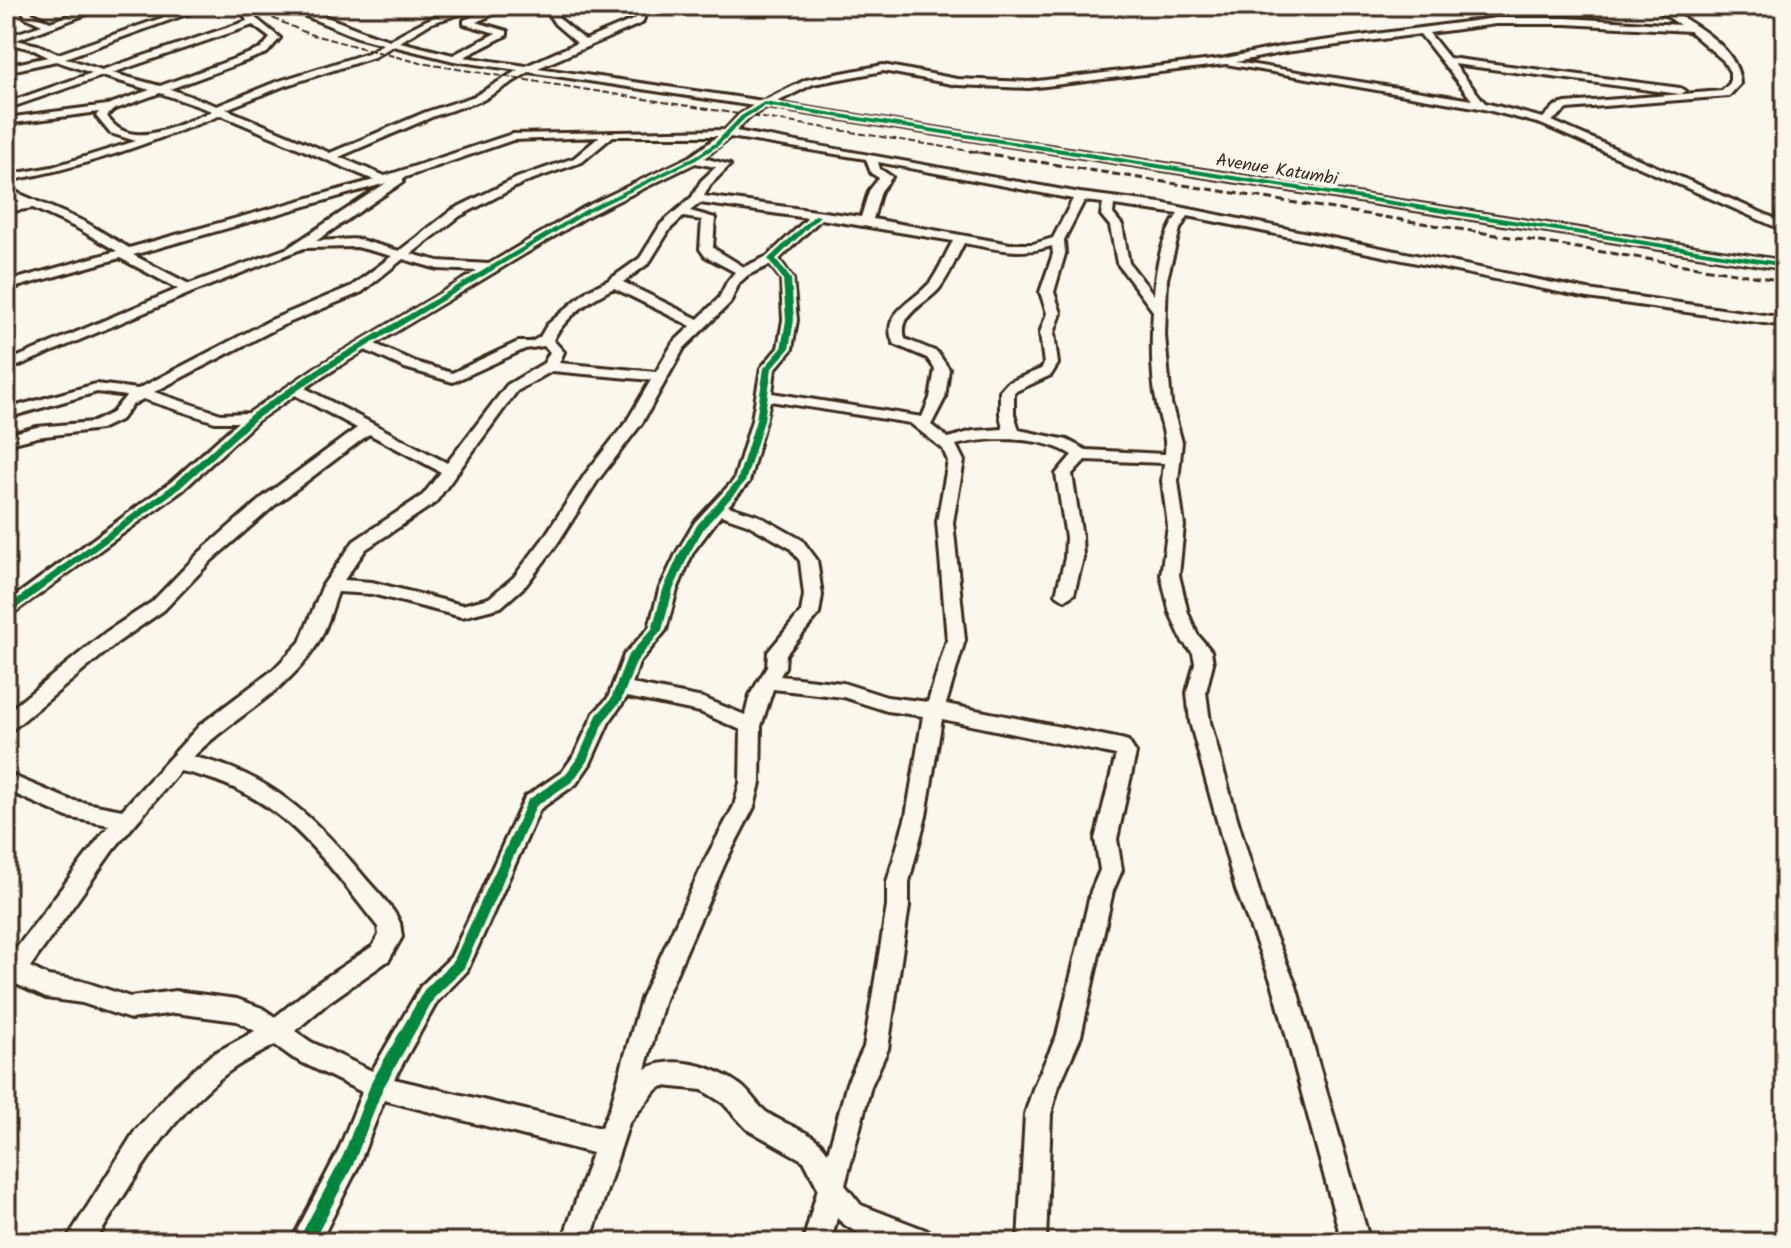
<svg xmlns="http://www.w3.org/2000/svg" width="1791" height="1248" font-family="Kalam,sans-serif">
<style>
.lines{fill:none;stroke-linecap:round;stroke-linejoin:round}
.minor-casing{stroke:#3b2a1e;stroke-width:6}
.minor{fill:#fbf7ec;fill-rule:evenodd}
.rail-far1{stroke:#3b2a1e;stroke-width:2;stroke-dasharray:7 3;stroke-linecap:butt}
.rail{stroke:#3b2a1e;stroke-width:3;stroke-dasharray:8 4;stroke-linecap:butt}
.cycleway-casing{stroke:#fbf7ec;stroke-width:5}
.cycleway{fill:#00873e;fill-rule:evenodd}
.labels{text-anchor:middle;stroke-width:8;stroke-linejoin:round;paint-order:stroke}
.far-street-label{font-size:18px;fill:#3b2a1e;stroke:#fbf7ec}
</style>
<rect width="100%" height="100%" fill="#fbf7ec"/>
<filter id="ink" filterUnits="userSpaceOnUse"><feTurbulence type="fractalNoise" baseFrequency=".0125" numOctaves="2"/><feDisplacementMap in="SourceGraphic" scale="16" xChannelSelector="R" yChannelSelector="G"/><feConvolveMatrix kernelMatrix="1 2 1 2 8 2 1 2 1" color-interpolation-filters="sRGB"/></filter>
<g filter="url(#ink)">
<g class="lines">
<defs>
<path id="minor" d="M21,6H29L32,13L50,22L96,6H109L16,40L38,45L58,54L196,6H209L65,58L102,70L247,21L243,13L263,6H275L253,16L280,38L267,53L170,89L217,106L276,82L368,53L383,44L357,37L281,6C311,6 357,32 390,40C420,22 451,6 486,6L431,23L400,42L453,55L496,33L464,24V20L500,6H512L476,22L507,31V35L464,57L526,66L577,43L555,24L543,6H551L561,20L585,40L635,19L641,6H649L642,23L538,68L763,101L806,80L883,65L957,79L1029,82L1221,59L1285,46L1496,18H1566L1680,25L1652,6H1662C1691,22 1739,47 1740,84L1729,96L1567,109L1552,121L1785,223V231L1541,124L1480,108L1226,64L1029,88L957,85L883,71L813,84L775,103L1785,261V269L766,107L747,119L736,131L1080,193L1160,203L1588,290L1785,318V326L1588,298L1188,216L1180,229L1167,279L1165,335L1171,403L1182,442L1178,481L1184,526L1179,575L1188,613L1197,634L1211,651L1213,663L1206,692L1210,722L1237,818L1266,914L1296,986L1370,1242H1342L1273,986L1236,890L1190,722L1187,692L1195,663L1193,653L1183,642L1170,613L1161,575L1168,526L1162,481L1164,463L1085,460L1072,474L1082,537L1083,558L1074,594L1065,600L1056,594L1065,558L1066,537L1056,474L1072,455C1043,436 989,436 956,445L964,461L953,522L965,640L946,704L1121,739L1128,741L1136,753L1117,839L1122,870L1113,891L1081,1036L1058,1088L1051,1114L1046,1242H1018L1025,1114L1034,1086L1057,1035L1091,891L1100,870L1095,839L1116,755L942,719L926,816L909,882V906L888,1049L871,1086L845,1185L861,1205L931,1232L935,1242C902,1242 861,1243 837,1218L831,1242H803L818,1188L804,1161L747,1129L723,1103L702,1090L663,1086L655,1091L629,1123L590,1242H562L592,1153L384,1100L357,1169L320,1242H291L338,1152L362,1092L293,1058L275,1045C259,1054 241,1062 227,1073C169,1118 133,1181 95,1242H65L135,1131L176,1085L211,1055L255,1031L237,1021L175,1013L130,1019L82,1003L46,998L16,984L6,989V956L9,958L109,825L67,817L6,790V773L70,800L122,810L200,725L273,670L300,642L323,585L354,541L423,495L441,472L369,434L275,505L212,560L164,610L118,642L13,729L6,732V713L106,632L152,602L200,552L263,497L357,428L295,395L258,420L183,490L6,618V603L171,482L238,422H215L143,399L132,405L122,419L101,429L37,437L6,445V435L37,427L93,422L112,413L126,396L97,392L6,418V409L96,384L138,389L271,320L352,286L392,256L357,247L304,248L193,292L6,371V362L178,289L120,258L6,290V282L117,251L77,228L33,208L6,212V204L21,202L6,195V188L85,222L129,248L374,180L221,115C149,143 83,168 6,181V175L52,167L136,141L110,133L96,116L99,112L6,124V118L107,105L150,90L102,76L6,109V103L92,73L56,61L6,72V66L48,57L32,49L6,43V37L42,25L25,17ZM1496,24H1566L1689,31L1723,60L1730,72V83L1722,91L1566,103L1555,106L1543,118L1485,103L1454,64L1680,94L1685,91L1680,88L1449,58L1429,33ZM253,25L270,38L261,49L160,86L112,73ZM1420,34L1472,100L1236,62L1285,52ZM393,46L454,61L518,70L475,96L426,112L330,153L226,109L284,86L374,57ZM529,72L754,106L739,115L725,130L512,134L385,176L339,157L434,116L483,100ZM160,93L212,111C181,123 130,154 107,116L113,110ZM613,136H718L690,157L583,208L489,264L438,261L411,254L460,216L525,182L582,162ZM599,137L574,158L517,178L452,210L399,251L357,239L316,241L403,182V178L513,140ZM730,137L866,159L871,173L879,178L869,191L861,217L704,196L710,185L730,165L704,158ZM878,162L1073,199L1053,238L1033,244H1010L873,219L881,191L892,177L880,169ZM695,163L716,167L701,181L692,197L661,224L640,258L609,280L588,290L547,325L540,337L531,342H518L452,373L415,362L375,344L591,214ZM386,183L288,248L189,284L133,255ZM1084,201L1103,203L1101,215L1110,226L1117,263L1153,311C1151,341 1151,375 1157,405C1160,422 1167,436 1165,454L1086,450L1067,440L1019,430L1014,414V392L1051,375L1058,364L1054,333L1061,313L1054,292L1065,254L1064,240ZM700,203L808,218L768,256L744,267L713,248L715,218L690,211ZM1114,205L1178,214C1162,237 1155,268 1154,295L1129,263L1122,225L1113,214ZM683,217L702,220L700,249L705,256L735,272L727,282L719,298L698,319L623,282L649,263L670,229ZM821,219L953,241C946,253 940,268 932,280C917,301 878,312 894,344L927,358L935,369L930,398L922,417L772,393L775,369L792,349L797,320L793,279L779,259ZM964,243C995,249 1022,256 1052,246L1053,254L1040,292L1047,313L1040,333L1044,364L1041,369L1007,383L1000,391V414L1003,429L973,431L948,438L931,425L945,398L949,369L937,352L905,339C898,313 925,305 939,289C950,275 956,258 964,243ZM403,259L438,269L478,271L315,368L249,413L221,414L154,392L281,326L362,292ZM770,265L781,279L783,320L778,348L761,368L752,420L734,480L695,522L677,552L659,590L649,628L624,655L608,698L594,713L575,754L562,772L525,797L451,957L421,986L372,1071L311,1042L295,1031L329,1002L389,960L402,937L400,923C393,907 378,893 366,879C318,821 269,772 193,757C230,719 284,694 314,649C326,632 331,611 338,592L372,594L462,617L501,607L526,585L555,547L598,480L642,423L684,348L730,303L739,283L748,275ZM614,288L691,326L673,343L656,372L559,363L564,352L553,340C564,318 592,298 614,288ZM544,346L550,352L544,363L507,385L447,463L305,388L365,350L405,368L453,382L525,349ZM552,371L651,380L627,421L586,473L543,539L514,577L489,598L462,605L372,582L344,580L366,549L435,503L517,391ZM770,401L910,423L943,449L948,461L937,522L947,640L928,702L887,697L843,683L780,676L785,667L786,654L819,614L822,595L817,560L802,540L759,516L728,506L749,482ZM721,515L747,524L790,548L800,561L804,595L801,612L768,652L767,667L750,695L745,715L703,698L632,684L639,663L666,630L677,590L693,552ZM773,689L843,697L887,711L923,716L906,816L887,882V906L864,1047L847,1083L828,1153C816,1131 785,1126 766,1112C756,1104 750,1092 740,1085C714,1066 674,1054 645,1069L665,999L726,861L754,807L760,783L761,726ZM627,697L700,712L741,730L740,783L734,806L706,858L641,999L610,1108L601,1128L394,1079L437,1002L467,971L540,809L576,784L590,764L609,722ZM180,771C279,790 319,853 378,927L379,935L373,946L313,986L275,1017L262,1008L237,999L175,991L130,997L82,981L48,976L30,967L113,850Z"/>
</defs>
<use href="#minor" class="minor-casing"/>
<use href="#minor" class="minor"/>
<polyline class="rail-far1" points="245,6 309,34 420,63 982,153"/>
<polyline class="rail" points="970,151 1785,281"/>
<defs>
<g id="cycleway">
<polygon points="764,102 1785,263 1785,267 765,106 745,118 719,145 696,160 589,212 323,373 256,419 180,488 6,616 6,607 174,484 250,415 317,369 585,210 692,158 715,143 741,116"/>
<polygon points="815,215 820,216 776,259 791,279 794,320 789,349 772,368 764,420 745,482 704,528 690,552 673,590 662,630 636,662 621,701 605,720 587,761 573,781 536,806 464,968 434,998 382,1090 353,1165 313,1242 297,1242 343,1156 372,1081 424,990 454,960 528,800 565,775 579,756 597,715 611,699 627,657 652,629 663,590 680,552 698,524 737,481 756,420 764,368 781,349 786,320 783,279 768,259"/>
</g>
</defs>
<use href="#cycleway" class="cycleway-casing"/>
<use href="#cycleway" class="cycleway"/>
</g>
</g>
<g class="labels">
<g class="far-street-label">
<text transform="translate(1277 169) rotate(9)" y="6">Avenue Katumbi</text>
</g>
</g>
<rect width="1791" height="1248" fill="none" stroke="#fbf7ec" stroke-width="32"/>
<rect x="16" y="16" width="1759" height="1216" fill="none" stroke="#3b2a1e" stroke-width="3" filter="url(#ink)"/>
</svg>
